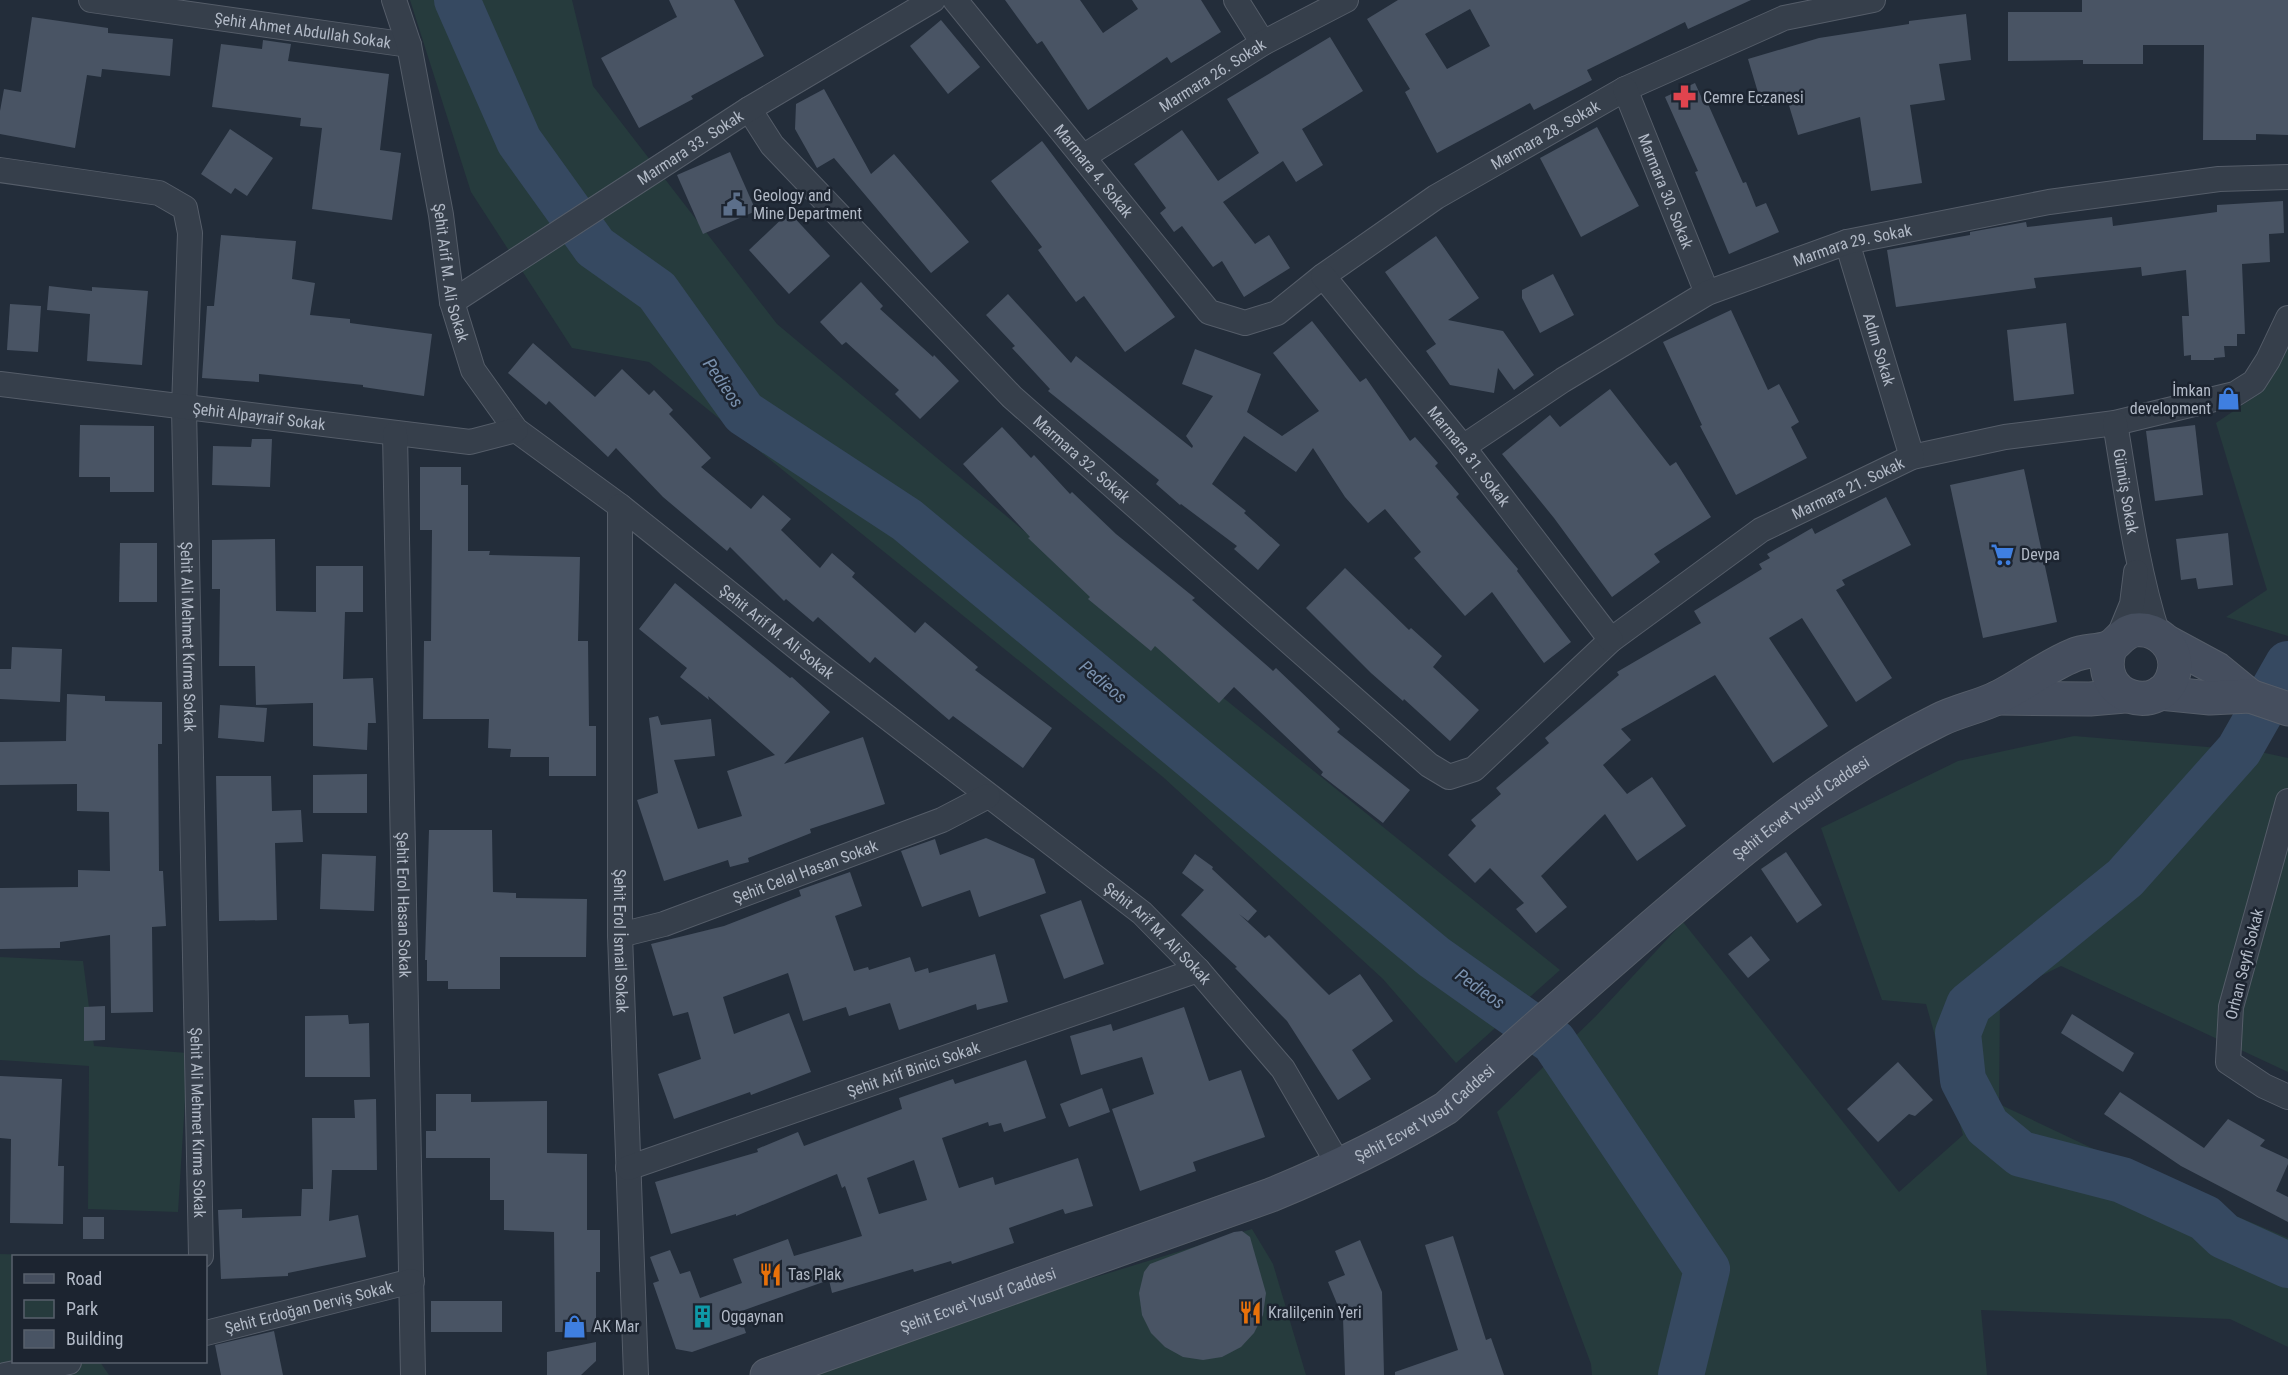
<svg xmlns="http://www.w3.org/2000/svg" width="2288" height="1375" font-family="'Roboto Condensed',sans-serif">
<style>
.green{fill:#263b3d}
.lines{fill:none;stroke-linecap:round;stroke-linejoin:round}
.river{stroke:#364961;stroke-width:46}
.building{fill:#495464;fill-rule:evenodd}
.street-casing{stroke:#555d69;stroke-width:26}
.secondary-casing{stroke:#555d69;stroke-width:35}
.street{stroke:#363f4b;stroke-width:24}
.secondary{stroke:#454e5e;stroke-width:33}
.labels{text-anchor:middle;stroke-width:5;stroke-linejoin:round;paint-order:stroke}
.street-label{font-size:16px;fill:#b2bac7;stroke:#1c2430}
.poi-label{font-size:16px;fill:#b2bac7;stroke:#1c2430;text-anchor:start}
.water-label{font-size:18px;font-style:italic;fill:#7a91ae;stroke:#1c2430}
</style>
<rect width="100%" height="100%" fill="#232d3a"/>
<g class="green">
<polygon points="410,0 572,0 593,86 777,324 1226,700 1560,970 1456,1063 1383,979 1163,777 649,362 572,348 471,192"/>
<polygon points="2288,345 2288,636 2226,617 2267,590 2216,423 2263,391"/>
<polygon points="2074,736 2256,751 2288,758 2288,1072 2061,966 2000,996 1999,1104 2229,1213 2288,1238 2288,1347 2230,1319 1981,1310 1987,1375 1592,1375 1591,1364 1497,1112 1595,1017 1683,922 1899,1192 1963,1135 1926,1004 1882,1000 1821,828 1958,761"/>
<polygon points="0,957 83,961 94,1046 188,1053 178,1212 88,1209 89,1066 0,1060"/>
<polygon points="1252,1229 1273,1264 1306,1375 810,1375 979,1313"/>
<polygon points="0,1254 76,1256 14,1256 14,1362 100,1362 109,1375 0,1375"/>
</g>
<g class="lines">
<g class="river">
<polyline points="457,0 519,141 595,247 657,291 744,413 907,520 1434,957 1554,1042 1707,1269 1681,1375"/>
<polyline points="2288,664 2239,750 2125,878 1969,1005 1958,1033 1963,1080 1987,1126 2021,1154 2122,1180 2205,1218 2224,1236 2288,1265"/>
</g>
</g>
<g class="building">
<polygon points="669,0 734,0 764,56 691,96 693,99 639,128 601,58 675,18 677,17"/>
<polygon points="1005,0 1080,0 1103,33 1138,9 1132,0 1201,0 1221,32 1171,63 1167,57 1088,110 1042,41 1037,44"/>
<path d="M1398,0H1751L1688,29L1685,22L1587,70L1592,80L1534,110L1530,103L1437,153L1405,92L1410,89L1367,19ZM1470,9L1490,46L1447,69L1425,34Z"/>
<polygon points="2082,0 2288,0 2288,135 2256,134 2256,140 2203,140 2204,45 2143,45 2143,64 2083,64 2083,60 2008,61 2008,12 2082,12"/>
<polygon points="1966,14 1971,60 1939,64 1945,100 1910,105 1922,183 1871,191 1860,117 1798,135 1787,99 1762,106 1748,59 1819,38 1909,24 1909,21"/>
<polygon points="32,17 108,28 108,33 173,39 170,76 102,69 101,77 87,75 75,148 0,134 0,111 4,89 21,92"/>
<polygon points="941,20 980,67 948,94 910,46"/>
<polygon points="1330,37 1363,91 1302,129 1323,165 1296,182 1283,161 1223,202 1255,244 1269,235 1290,268 1244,297 1222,261 1213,267 1182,226 1174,232 1160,213 1166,208 1134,164 1182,130 1218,181 1259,153 1227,99"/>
<polygon points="263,40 291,44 288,61 389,74 380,150 401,153 392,220 312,209 322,128 300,126 301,118 212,107 221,44 262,49"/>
<polygon points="1695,83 1705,105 1708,104 1743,183 1746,182 1756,207 1766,203 1779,232 1729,254 1695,172 1698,171 1665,97"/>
<polygon points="824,89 871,174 894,154 969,242 931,273 834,158 817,168 795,129 796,104"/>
<polygon points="1597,127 1639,206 1581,237 1540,158"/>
<polygon points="230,129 273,158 247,196 235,188 231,194 201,174"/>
<polygon points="1042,141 1175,317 1125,352 1084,296 1076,302 1038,250 1042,247 991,181"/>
<polygon points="730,152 756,211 703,234 677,175"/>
<polygon points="2283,201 2284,233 2269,234 2270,262 2242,264 2245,334 2237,334 2237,346 2224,346 2225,357 2214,358 2214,360 2191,360 2191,355 2184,356 2182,316 2189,316 2186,270 2142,276 2141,267 2034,278 2036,288 1896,307 1887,250 1970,235 1970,232 2026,222 2027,227 2112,217 2113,226 2217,212 2217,205"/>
<polygon points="789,212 830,256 789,294 749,250"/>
<polygon points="221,235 296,241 292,279 315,283 310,315 350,319 350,323 432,334 424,396 363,387 363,385 259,374 259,382 202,378 207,306 214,306"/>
<polygon points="1436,236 1479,298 1448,320 1503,331 1534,375 1514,390 1498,368 1494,393 1450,385 1426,351 1436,344 1385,272"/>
<polygon points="1553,274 1574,315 1540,333 1522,298 1522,290"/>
<polygon points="861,282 883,306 880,309 933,357 934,355 959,381 920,419 895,394 899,390 846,342 842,345 820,322"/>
<polygon points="49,286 92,291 92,287 148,291 142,365 87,361 90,314 47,310"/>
<polygon points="1008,294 1071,363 1076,356 1192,448 1193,446 1186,436 1213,396 1182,384 1195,349 1261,374 1247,412 1282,436 1319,411 1273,353 1312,321 1360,382 1366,378 1410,441 1415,437 1438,463 1435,466 1459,494 1456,497 1518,569 1517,571 1571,642 1544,663 1492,592 1465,616 1414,558 1421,552 1385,509 1368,523 1345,497 1313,448 1296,472 1244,436 1212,484 1246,511 1244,513 1280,545 1258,570 1234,549 1237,546 1181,504 1180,505 1156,484 1159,480 1048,391 1050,389 1012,348 1015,346 986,315"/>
<polygon points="10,304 41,306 38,352 7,350"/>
<polygon points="1731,310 1768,390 1779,384 1799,422 1791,427 1807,458 1736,495 1700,426 1702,425 1663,342"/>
<polygon points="2066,323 2074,394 2014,401 2007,330"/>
<polygon points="533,343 595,397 622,369 649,395 654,390 673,410 669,414 711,458 701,467 751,509 763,495 791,519 781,530 820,568 832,553 855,573 852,577 915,633 925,622 978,667 975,670 1052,728 1023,768 953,716 949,720 875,657 870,663 818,617 813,622 786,599 784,601 730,547 727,551 663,497 616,448 608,457 549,401 546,405 508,373"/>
<polygon points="1610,389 1670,466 1676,462 1711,517 1654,554 1660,562 1612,597 1554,518 1502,454 1550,415 1560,427"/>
<polygon points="80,425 154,426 154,492 110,492 110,477 79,477"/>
<polygon points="2195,425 2203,495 2155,501 2146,431"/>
<polygon points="1002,427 1031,458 1034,455 1070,494 1072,492 1116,534 1195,598 1192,600 1273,671 1276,668 1340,729 1337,732 1410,790 1383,823 1321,775 1323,772 1234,687 1219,703 1155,646 1151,651 1088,599 1090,597 1028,538 1030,537 963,464"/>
<polygon points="252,439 272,439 270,487 212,485 213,446 251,447"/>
<polygon points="420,467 461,467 461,485 468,485 468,551 490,551 489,555 580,557 578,641 588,641 589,726 596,726 596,776 549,776 549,757 510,757 511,749 488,748 489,719 423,719 424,641 431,641 432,530 420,530"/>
<polygon points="2024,469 2057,622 1983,638 1950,485"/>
<polygon points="1886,497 1911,545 1842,580 1845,585 1836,590 1892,678 1856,702 1802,618 1769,638 1828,726 1773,763 1715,675 1621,729 1631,740 1603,765 1627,794 1652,777 1686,826 1637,861 1605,814 1541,876 1567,907 1536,933 1516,909 1524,903 1490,868 1475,883 1448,855 1476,826 1471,820 1501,794 1496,788 1549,743 1545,738 1619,675 1617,672 1701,623 1694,611 1762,569 1759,564 1770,558 1767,554 1812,528 1815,534"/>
<polygon points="2228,533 2233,585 2198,589 2196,578 2181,580 2176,539"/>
<polygon points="275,539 276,611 316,612 316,566 363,566 363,612 345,612 343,679 373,678 376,723 368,723 367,750 313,746 313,703 256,705 255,666 219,666 220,589 212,589 212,540"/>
<polygon points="120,543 157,543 157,602 119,602"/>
<polygon points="1345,568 1409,630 1411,628 1442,656 1433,667 1479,710 1450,741 1404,699 1403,701 1371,673 1306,608"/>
<polygon points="675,583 790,678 792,677 830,712 784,764 863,737 885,804 810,829 811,833 748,858 749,862 730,867 728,860 664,881 637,800 658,793 649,718 658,716 661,725 711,719 715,756 674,760 698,829 742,816 727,771 775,755 708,696 709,700 680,677 687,668 639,629"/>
<polygon points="12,647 62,649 60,702 0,699 0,669 11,669"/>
<polygon points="67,694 105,696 105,701 162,702 162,744 158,744 159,871 163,871 166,926 152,927 153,1012 111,1013 110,935 60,942 60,948 0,949 0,888 78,887 78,870 110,871 109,812 77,811 77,784 0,785 0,742 66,741"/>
<polygon points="220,705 267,708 264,742 218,738"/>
<polygon points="367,774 367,813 313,813 313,775"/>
<polygon points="216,776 271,776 272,811 301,810 303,842 275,843 277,920 219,921"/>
<polygon points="429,830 492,830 493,892 516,893 516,898 587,899 586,957 500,957 500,989 448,989 448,981 427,981 427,960 425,960"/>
<polygon points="986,838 1034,859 1046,893 979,917 970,890 922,907 901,851 935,839 940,855"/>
<polygon points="1786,852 1822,905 1797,923 1761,869"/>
<polygon points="322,854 376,856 374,911 320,909"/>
<polygon points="1195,854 1213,867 1212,869 1257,911 1248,921 1239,914 1265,938 1269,935 1329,995 1360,974 1393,1021 1352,1050 1371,1079 1338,1100 1287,1021 1235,968 1237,967 1181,915 1204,890 1182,873"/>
<polygon points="850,872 862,906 835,916 854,971 868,967 869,970 910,957 915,972 928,968 929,973 995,954 1008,1002 977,1010 976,1004 899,1030 890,1003 849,1016 846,1007 803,1021 788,973 723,997 734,1034 789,1013 811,1072 751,1095 750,1092 674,1119 658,1074 701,1059 688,1012 673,1016 651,944 724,926 801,896 799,890"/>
<polygon points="1081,900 1104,964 1064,979 1040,915"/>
<polygon points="1751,936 1770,960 1748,978 1728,954"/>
<polygon points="105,1006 105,1040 84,1041 84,1007"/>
<polygon points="1184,1007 1209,1081 1241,1070 1265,1137 1193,1162 1196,1171 1140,1191 1112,1109 1154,1094 1142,1057 1081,1075 1070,1036 1111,1024 1113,1031"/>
<polygon points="2072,1014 2134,1053 2123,1072 2061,1033"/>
<polygon points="348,1015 349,1024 369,1023 370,1077 305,1077 305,1016"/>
<path d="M1026,1060L1046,1118L1004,1132L1001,1123L989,1126L988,1122L942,1138L959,1188L993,1177L995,1185L1078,1158L1093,1206L1065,1214L1063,1209L1009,1228L1014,1243L952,1264L951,1261L914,1272L913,1269L832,1293L829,1280L739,1312L746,1333L692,1352L676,1349L653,1283L659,1281L650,1257L670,1250L680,1274L690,1271L700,1298L742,1283L733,1259L788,1239L794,1256L862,1236L845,1186L842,1188L837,1174L736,1216V1214L671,1234L655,1182L758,1152L757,1149L798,1132L804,1146L902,1109L899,1098L953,1079L955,1084ZM914,1160L927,1200L879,1214L867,1178Z"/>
<polygon points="1898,1062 1933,1100 1915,1116 1909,1114 1878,1142 1847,1109"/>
<polygon points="0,1076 62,1079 58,1166 64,1166 63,1224 10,1223 11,1139 0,1138"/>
<polygon points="1102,1088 1110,1112 1069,1127 1060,1104"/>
<polygon points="2120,1092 2204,1148 2228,1119 2265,1140 2260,1146 2288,1159 2288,1164 2276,1191 2288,1197 2288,1222 2181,1166 2104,1114"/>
<polygon points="436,1094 471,1094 471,1102 547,1101 547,1153 587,1154 587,1230 600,1230 600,1272 596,1272 596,1332 555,1332 554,1232 504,1230 504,1200 490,1200 490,1158 426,1158 426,1131 436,1131"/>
<polygon points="376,1099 377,1170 332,1170 329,1221 358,1215 366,1257 288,1273 288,1276 221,1279 218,1210 242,1209 242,1218 301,1216 302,1189 313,1189 312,1118 355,1118 354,1100"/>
<rect x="83" y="1217" width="21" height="22"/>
<polygon points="1242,1231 1250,1237 1266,1293 1263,1315 1254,1333 1241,1347 1222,1357 1203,1360 1183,1357 1165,1347 1151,1333 1142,1315 1139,1293 1144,1272 1150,1264 1234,1232"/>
<polygon points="1453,1236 1486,1340 1491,1338 1504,1375 1395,1375 1395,1372 1458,1350 1425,1245"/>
<polygon points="1360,1240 1382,1292 1384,1375 1345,1375 1343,1318 1328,1282 1345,1275 1335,1251"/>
<rect x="431" y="1301" width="71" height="31"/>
<polygon points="274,1331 283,1375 221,1375 215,1345"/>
<polygon points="596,1342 596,1361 581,1375 547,1375 547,1352"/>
</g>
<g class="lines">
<defs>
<g id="street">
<path id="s1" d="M91,0L409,45"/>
<path id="s2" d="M394,0L409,45L441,215L452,302L473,370L516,430L620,506L810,658L1142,913L1198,970L1283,1069L1340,1167"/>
<path id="s3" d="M955,0L1209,312L1245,323L1277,313L1323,276L1436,197L1625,89L1784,18L1873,0"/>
<polyline points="1236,0 1263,43"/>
<path id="s4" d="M1625,89L1707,293"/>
<path id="s5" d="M749,109L772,145L1012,397L1429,765L1449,777L1474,769L1611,640L1761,530L1912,457L2005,437L2115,423L2235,394L2254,382L2268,360L2288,318"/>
<path id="s6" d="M1083,157L1263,43L1346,0"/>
<path id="s7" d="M0,170L159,193L185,208L190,233L184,408L201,1256"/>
<path id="s8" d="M1847,242L1912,457"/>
<path id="s9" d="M1323,276L1463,447L1611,640"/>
<path id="s10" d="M452,302L749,109L933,0"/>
<path id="s11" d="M0,384L470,442L516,430"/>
<path id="s12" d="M2115,423C2127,494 2136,566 2158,635"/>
<path id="s13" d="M395,434L413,1375"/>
<path id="s14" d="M1463,447L1563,380L1707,293L1847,242L2049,202L2219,179L2288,177"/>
<path id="s15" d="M620,506V935L636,1375"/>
<polyline points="2118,638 2132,604 2136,572"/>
<polyline points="2288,801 2231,1007 2228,1062 2264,1086 2288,1097"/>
<path id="s16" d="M620,935L664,924L942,820L988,796"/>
<path id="s17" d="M628,1168L1198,970"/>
<path id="s18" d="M206,1333L412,1281"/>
<polyline points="5,1375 69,1362"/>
</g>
<g id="secondary">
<polyline points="2167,642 2217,669 2250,696"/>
<polyline points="2160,693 2210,698 2250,696 2288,709"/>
<polyline points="1997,698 2090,699 2125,696"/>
<path id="s19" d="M767,1375L1271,1195C1332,1170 1390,1142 1446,1108C1513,1048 1581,988 1649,929C1739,851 1831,773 1939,720C1957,711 1978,707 1997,698C2023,685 2047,666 2074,655C2085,650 2099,652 2110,647C2119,642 2121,633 2135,630C2159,627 2179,649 2174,672C2164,718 2090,700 2111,646"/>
</g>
</defs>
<use href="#street" class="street-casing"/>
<use href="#secondary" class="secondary-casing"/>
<use href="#street" class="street"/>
<use href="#secondary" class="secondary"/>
</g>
<defs>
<symbol id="pharmacy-bare" viewBox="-9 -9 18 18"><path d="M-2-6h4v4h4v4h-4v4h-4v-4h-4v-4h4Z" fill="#e0444e" stroke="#1c2430" stroke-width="2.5" paint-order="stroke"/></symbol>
<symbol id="civic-bare" viewBox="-9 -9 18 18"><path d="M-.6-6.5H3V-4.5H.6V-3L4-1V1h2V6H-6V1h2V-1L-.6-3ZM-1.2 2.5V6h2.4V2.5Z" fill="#5c6f8a" stroke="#1c2430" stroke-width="2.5" paint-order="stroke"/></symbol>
<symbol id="shop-bare" viewBox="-9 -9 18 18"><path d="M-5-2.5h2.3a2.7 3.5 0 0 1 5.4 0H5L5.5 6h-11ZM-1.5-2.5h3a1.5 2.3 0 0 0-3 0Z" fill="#3f7fe0" stroke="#1c2430" stroke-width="2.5" paint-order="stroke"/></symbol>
<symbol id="supermarket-bare" viewBox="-9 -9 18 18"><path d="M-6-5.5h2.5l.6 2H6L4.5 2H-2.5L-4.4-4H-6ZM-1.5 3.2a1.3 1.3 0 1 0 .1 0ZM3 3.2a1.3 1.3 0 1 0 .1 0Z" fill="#3f7fe0" stroke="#1c2430" stroke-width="2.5" paint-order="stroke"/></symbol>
<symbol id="restaurant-bare" viewBox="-9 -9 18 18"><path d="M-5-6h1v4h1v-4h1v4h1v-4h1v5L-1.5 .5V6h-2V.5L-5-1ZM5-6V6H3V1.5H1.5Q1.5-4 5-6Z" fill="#e8710a" stroke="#1c2430" stroke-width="2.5" paint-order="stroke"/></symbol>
<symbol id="building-bare" viewBox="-9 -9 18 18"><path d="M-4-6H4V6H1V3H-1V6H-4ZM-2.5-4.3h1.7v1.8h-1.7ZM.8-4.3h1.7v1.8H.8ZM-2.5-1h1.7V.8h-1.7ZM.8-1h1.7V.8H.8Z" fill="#0f9aa8" stroke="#1c2430" stroke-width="2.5" paint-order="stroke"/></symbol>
</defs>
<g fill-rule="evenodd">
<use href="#pharmacy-bare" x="1668" y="80" width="33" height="33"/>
<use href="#civic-bare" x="718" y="188" width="33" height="33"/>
<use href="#shop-bare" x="2212" y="382" width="33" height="33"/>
<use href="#supermarket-bare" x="1986" y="538" width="33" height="33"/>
<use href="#restaurant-bare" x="754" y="1258" width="33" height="33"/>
<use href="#restaurant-bare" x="1234" y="1296" width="33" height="33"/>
<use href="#building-bare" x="686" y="1300" width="33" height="33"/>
<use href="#shop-bare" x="558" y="1310" width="33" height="33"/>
</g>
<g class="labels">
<g class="street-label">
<text dy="6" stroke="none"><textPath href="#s1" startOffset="214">Şehit Ahmet Abdullah Sokak</textPath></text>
<text dy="6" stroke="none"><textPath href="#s6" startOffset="153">Marmara 26. Sokak</textPath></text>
<text dy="6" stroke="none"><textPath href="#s3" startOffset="796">Marmara 28. Sokak</textPath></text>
<text dy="6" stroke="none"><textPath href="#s10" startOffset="284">Marmara 33. Sokak</textPath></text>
<text dy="6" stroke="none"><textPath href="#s3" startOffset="220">Marmara 4. Sokak</textPath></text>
<text dy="6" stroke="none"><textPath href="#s4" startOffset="110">Marmara 30. Sokak</textPath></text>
<text dy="6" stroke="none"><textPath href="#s14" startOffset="442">Marmara 29. Sokak</textPath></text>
<text dy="6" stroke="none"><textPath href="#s2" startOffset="279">Şehit Arif M. Ali Sokak</textPath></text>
<text dy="6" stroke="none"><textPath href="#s8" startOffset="112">Adım Sokak</textPath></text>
<text dy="6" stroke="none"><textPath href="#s11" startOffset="261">Şehit Alpayraif Sokak</textPath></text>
<text dy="6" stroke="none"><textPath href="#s9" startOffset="232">Marmara 31. Sokak</textPath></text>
<text dy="6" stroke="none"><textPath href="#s5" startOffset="484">Marmara 32. Sokak</textPath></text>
<text dy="6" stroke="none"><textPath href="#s5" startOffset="1467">Marmara 21. Sokak</textPath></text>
<text dy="6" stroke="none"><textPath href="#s12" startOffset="69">Gümüş Sokak</textPath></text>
<text dy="6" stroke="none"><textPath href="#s2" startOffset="783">Şehit Arif M. Ali Sokak</textPath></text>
<text dy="6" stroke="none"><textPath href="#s7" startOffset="620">Şehit Ali Mehmet Kırma Sokak</textPath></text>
<text dy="6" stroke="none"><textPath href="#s19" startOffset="1196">Şehit Ecvet Yusuf Caddesi</textPath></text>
<text dy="6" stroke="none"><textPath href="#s16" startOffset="196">Şehit Celal Hasan Sokak</textPath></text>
<text dy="6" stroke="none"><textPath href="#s13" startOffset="471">Şehit Erol Hasan Sokak</textPath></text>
<text dy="6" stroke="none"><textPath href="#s2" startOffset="1269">Şehit Arif M. Ali Sokak</textPath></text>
<text dy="6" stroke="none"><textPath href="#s15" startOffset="435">Şehit Erol İsmail Sokak</textPath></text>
<text transform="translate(2244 964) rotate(-76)" y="6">Orhan Seyfi Sokak</text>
<text dy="6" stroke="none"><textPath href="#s17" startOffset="302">Şehit Arif Binici Sokak</textPath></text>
<text dy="6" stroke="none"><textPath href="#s19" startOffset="710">Şehit Ecvet Yusuf Caddesi</textPath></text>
<text dy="6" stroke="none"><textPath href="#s7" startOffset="1106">Şehit Ali Mehmet Kırma Sokak</textPath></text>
<text dy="6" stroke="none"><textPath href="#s19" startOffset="224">Şehit Ecvet Yusuf Caddesi</textPath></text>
<text dy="6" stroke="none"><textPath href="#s18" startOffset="106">Şehit Erdoğan Derviş Sokak</textPath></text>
</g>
<g class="poi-label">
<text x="1703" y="103">Cemre Eczanesi</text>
<text x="753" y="201">Geology and<tspan x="753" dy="18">Mine Department</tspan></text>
<text x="2211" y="396" text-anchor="end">İmkan<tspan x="2211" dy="18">development</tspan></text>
<text x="2021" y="560">Devpa</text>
<text x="788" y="1280">Tas Plak</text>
<text x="1268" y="1318">Kralilçenin Yeri</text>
<text x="721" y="1322">Oggaynan</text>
<text x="593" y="1332">AK Mar</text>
</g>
<g class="water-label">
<text transform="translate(723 383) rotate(55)" y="6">Pedieos</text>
<text transform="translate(1103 682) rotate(40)" y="6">Pedieos</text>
<text transform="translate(1480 989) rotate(35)" y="6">Pedieos</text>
</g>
</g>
<rect x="12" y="1255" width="195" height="108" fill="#1c2430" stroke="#58606c" stroke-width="1.5"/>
<rect x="24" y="1274" width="30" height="9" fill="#454e5e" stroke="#58606c" stroke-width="1.5"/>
<text x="66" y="1285" font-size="18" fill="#b2bac7">Road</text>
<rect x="24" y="1300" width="30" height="18" fill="#263b3d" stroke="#58606c" stroke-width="1.5"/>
<text x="66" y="1315" font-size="18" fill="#b2bac7">Park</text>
<rect x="24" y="1330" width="30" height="18" fill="#495464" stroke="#58606c" stroke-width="1.5"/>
<text x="66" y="1345" font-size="18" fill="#b2bac7">Building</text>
</svg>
